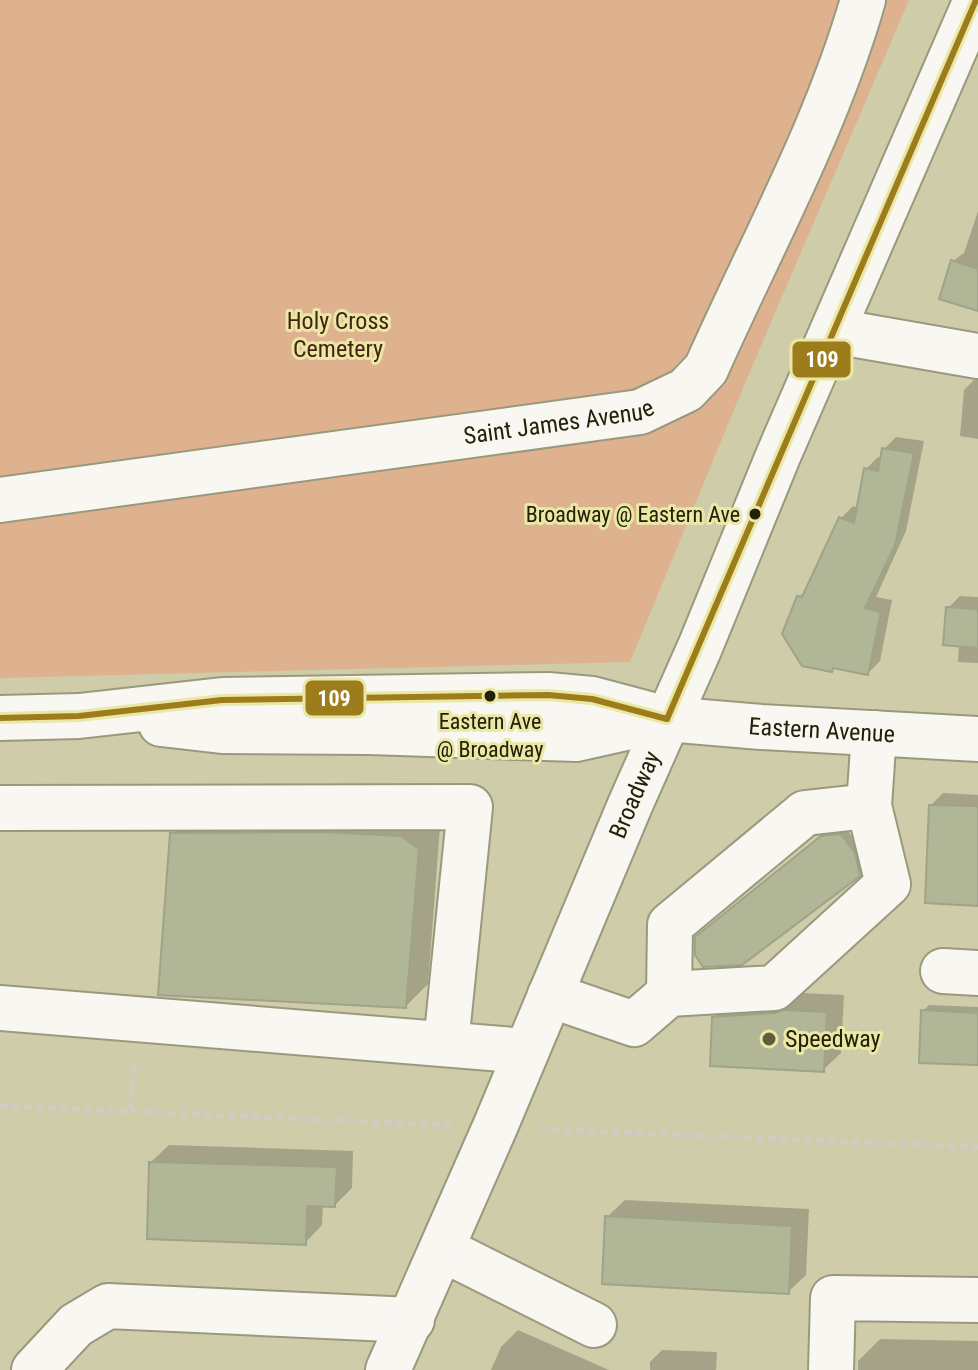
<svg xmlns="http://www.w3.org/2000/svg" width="978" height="1370" font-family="'Roboto Condensed',sans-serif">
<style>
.green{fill:#deb28e}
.shadow{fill:#0003}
.building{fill:#b1b796;stroke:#9fa388;stroke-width:2}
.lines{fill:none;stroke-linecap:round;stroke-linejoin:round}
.minor-casing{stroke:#9a997e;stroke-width:48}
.major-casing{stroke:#9a997e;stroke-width:48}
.path{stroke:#cdcdc2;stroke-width:5;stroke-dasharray:8 4;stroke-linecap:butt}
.minor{stroke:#f8f7f2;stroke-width:44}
.major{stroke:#f8f7f2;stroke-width:44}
.bus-1-casing{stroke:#eae7a7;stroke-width:12}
.bus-1{stroke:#9c7c1b;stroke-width:6}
.bus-dot{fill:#232107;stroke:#eae7a7;stroke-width:3}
.poi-dot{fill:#5f5d40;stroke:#eae7a7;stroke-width:3}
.labels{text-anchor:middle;stroke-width:6;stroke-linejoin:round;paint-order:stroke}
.bus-label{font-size:22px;fill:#232107;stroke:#eae7a7;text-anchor:end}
.park-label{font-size:24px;fill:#462210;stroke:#eae7a7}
.street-label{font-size:24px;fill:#232107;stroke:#eae7a7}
.poi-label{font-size:24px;fill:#232107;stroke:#eae7a7;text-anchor:start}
.line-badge{stroke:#eae7a7;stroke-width:3}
.badge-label{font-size:22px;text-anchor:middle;font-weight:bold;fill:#fff}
</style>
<rect width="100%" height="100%" fill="#cecca9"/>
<polygon class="green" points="0,0 909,0 743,388 630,662 0,678"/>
<g class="shadow">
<polygon points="978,211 978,309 953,261 964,253"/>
<polygon points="976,378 978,379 978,439 960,436 964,390"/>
<polygon points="896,437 924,441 906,531 876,597 892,600 880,661 868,673 835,666 832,670 799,597 809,587 841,518 853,506 859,508 866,469 878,457 882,458 884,449"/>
<polygon points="960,596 978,597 978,663 958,662 959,644 948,608"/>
<polygon points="943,793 978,795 978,904 931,805"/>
<polygon points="194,812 440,827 428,984 406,1006 172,834"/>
<polygon points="847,830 860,847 865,868 859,874 703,932 828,832"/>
<polygon points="803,993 844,995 841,1053 823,1070 714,1017 732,1000 795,996"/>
<polygon points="929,1005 978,1007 978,1063 923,1011"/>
<polygon points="169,1145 353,1151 352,1188 335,1205 323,1205 322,1225 305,1243 151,1162"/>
<polygon points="625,1200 809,1209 806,1275 788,1292 607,1217"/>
<polygon points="518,1330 609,1370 491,1370 501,1347"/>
<polygon points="880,1339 978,1341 978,1370 858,1370 858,1361"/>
<polygon points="662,1350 717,1352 716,1370 650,1370 650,1362"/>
</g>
<g class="building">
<polygon points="951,260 978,269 978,311 939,299"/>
<polygon points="882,448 914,453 895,545 865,608 881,612 868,675 833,668 832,672 802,666 782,634 797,596 802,597 839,517 854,523 864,468 878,471"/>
<polygon points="946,607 978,609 978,648 943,645"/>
<polygon points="929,805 978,806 978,906 925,903"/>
<polygon points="322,832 401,836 419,849 406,1008 158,995 170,833"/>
<polygon points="841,834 855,853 860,876 742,965 703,967 695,955 695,937 821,836"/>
<polygon points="784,1010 827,1012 824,1072 710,1066 712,1017 775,1013"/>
<polygon points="921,1010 978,1013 978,1065 919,1063"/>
<polygon points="149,1162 337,1167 335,1207 307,1206 306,1245 147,1239"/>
<polygon points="605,1216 792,1226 789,1294 602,1284"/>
</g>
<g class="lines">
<defs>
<g id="minor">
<polyline points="834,331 978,356"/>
<path id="s1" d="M0,500L640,412L686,390L706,369C760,247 826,129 863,0"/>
<polyline points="0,808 470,807 446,1044"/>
<polyline points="943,971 978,973"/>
<polyline points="669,994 670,925 805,813 869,806"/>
<polyline points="550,995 634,1024 669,994 774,988 888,884 869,806 874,733"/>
<polyline points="0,1008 526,1051"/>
<polyline points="442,1249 594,1325"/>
<polyline points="34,1370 76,1325 108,1306 412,1320"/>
<polyline points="831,1370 833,1298 978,1300"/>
</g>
<g id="major">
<path id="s2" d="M0,718L79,716L222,700L548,695L592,699L667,719L761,727L978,739"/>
<polyline points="161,724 222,731 370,732 576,739 661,720"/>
<path id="s3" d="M388,1370L495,1127L630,805L700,647L778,456L976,0"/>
</g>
</defs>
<use href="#minor" class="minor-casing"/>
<use href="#major" class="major-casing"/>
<g class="path">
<polyline points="0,1106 451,1125"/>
<polyline points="131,1110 134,1061"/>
<polyline points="540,1129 978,1147"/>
</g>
<use href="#minor" class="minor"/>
<use href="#major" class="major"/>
<defs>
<g id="bus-1">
<polyline points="0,718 79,716 222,700 548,695 592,699 667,719"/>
<polyline points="667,719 976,0"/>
</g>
</defs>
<use href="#bus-1" class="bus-1-casing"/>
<use href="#bus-1" class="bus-1"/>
</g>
<g class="bus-dot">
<circle cx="755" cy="514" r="7"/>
<circle cx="490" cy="696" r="7"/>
</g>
<circle class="poi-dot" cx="769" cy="1039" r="8"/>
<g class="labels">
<g class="bus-label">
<text x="740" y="522">Broadway @ Eastern Ave</text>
<text x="490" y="729" text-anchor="middle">Eastern Ave<tspan x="490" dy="28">@ Broadway</tspan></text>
</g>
<g class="park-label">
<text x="338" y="329">Holy Cross<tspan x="338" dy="28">Cemetery</tspan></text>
</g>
<g class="street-label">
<text dy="8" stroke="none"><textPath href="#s1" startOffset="564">Saint James Avenue</textPath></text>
<text dy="8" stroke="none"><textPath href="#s2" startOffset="826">Eastern Avenue</textPath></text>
<text dy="8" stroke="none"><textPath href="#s3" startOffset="626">Broadway</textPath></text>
</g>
<g class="poi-label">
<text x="785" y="1047">Speedway</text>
</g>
</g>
<g class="line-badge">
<rect x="791" y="340" width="61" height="39" rx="8" fill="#9c7c1b"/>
<rect x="304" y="679" width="61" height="38" rx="8" fill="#9c7c1b"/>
</g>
<g class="badge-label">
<text x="822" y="367">109</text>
<text x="334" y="706">109</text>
</g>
</svg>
